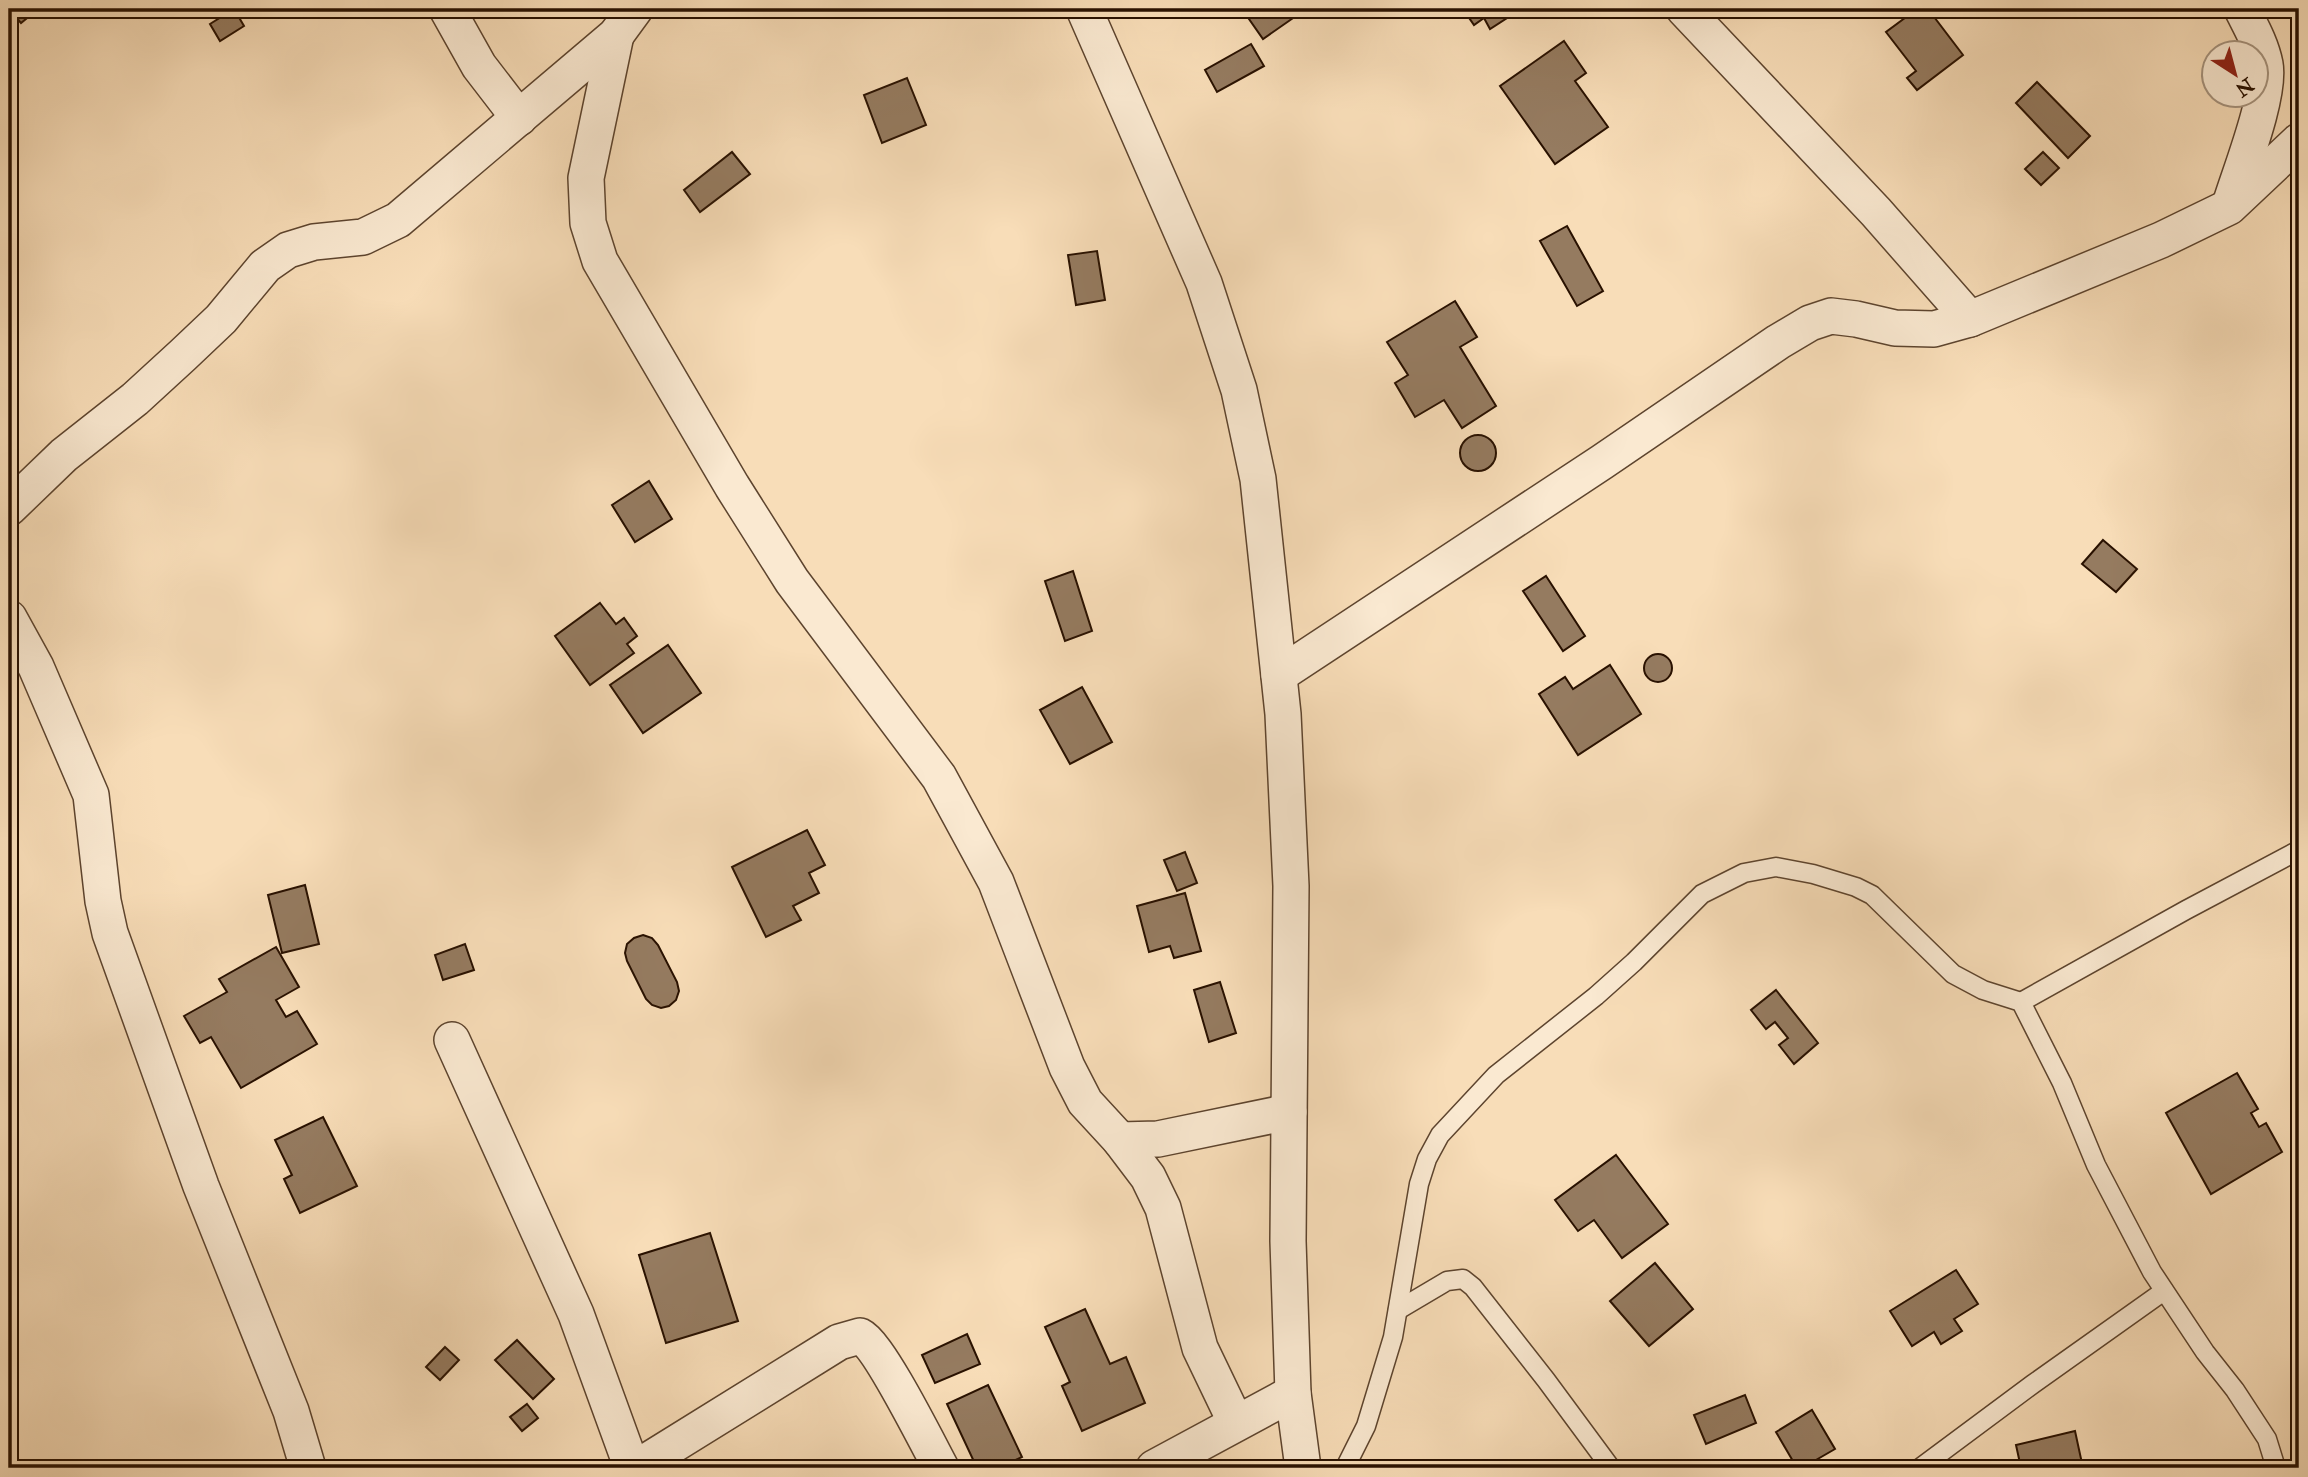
<svg xmlns="http://www.w3.org/2000/svg" width="2308" height="1477" font-family="'IM FELL Double Pica',serif">
<style>
.building{fill:#957b60;stroke:#291100;stroke-width:2}
.lines{fill:none;stroke-linecap:round;stroke-linejoin:round}
.service-casing{stroke:#5d442e;stroke-width:21}
.minor-casing{stroke:#5d442e;stroke-width:38}
.service{stroke:#fae9d1;stroke-width:18}
.minor{stroke:#fae9d1;stroke-width:35}
</style>
<rect width="100%" height="100%" fill="#f8ddb8"/>
<filter id="stains"><feTurbulence type="fractalNoise" baseFrequency=".00286" numOctaves="4"/><feColorMatrix values="0 0 0 0 .2 0 0 0 0 .09 0 0 0 0 .02 0 0 0 .5 -.17"/></filter>
<radialGradient id="worn" r=".72"><stop offset=".6" stop-color="#630" stop-opacity="0"/><stop offset="1" stop-color="#630" stop-opacity=".3"/></radialGradient>
<g class="building">
<polygon points="9,9 38,9 21,23"/>
<polygon points="234,9 244,26 220,41 210,24"/>
<polygon points="1242,9 1306,9 1263,39"/>
<polygon points="1463,9 1521,9 1490,29 1484,18 1474,25"/>
<polygon points="1917,9 1928,9 1963,55 1917,90 1907,78 1916,71 1886,32"/>
<polygon points="1564,41 1586,73 1575,81 1608,127 1555,164 1500,86"/>
<polygon points="1251,44 1264,66 1217,92 1205,70"/>
<polygon points="907,78 926,125 882,143 864,95"/>
<polygon points="2037,82 2090,136 2068,158 2016,103"/>
<polygon points="732,152 750,174 700,212 684,190"/>
<polygon points="2043,152 2059,168 2041,185 2025,169"/>
<polygon points="1567,226 1603,291 1577,306 1540,241"/>
<polygon points="1097,251 1105,300 1076,305 1068,255"/>
<polygon points="1455,301 1477,337 1460,347 1496,406 1462,428 1444,400 1415,417 1395,383 1408,375 1387,342"/>
<circle cx="1478" cy="453" r="18"/>
<polygon points="649,481 672,519 635,542 612,505"/>
<polygon points="2103,540 2137,569 2116,592 2082,564"/>
<polygon points="1073,571 1092,631 1065,641 1045,581"/>
<polygon points="1546,576 1585,636 1563,651 1523,591"/>
<polygon points="600,603 616,624 624,618 637,636 627,644 634,653 590,685 555,636"/>
<polygon points="668,645 701,693 643,733 610,685"/>
<circle cx="1658" cy="668" r="14"/>
<polygon points="1610,665 1641,714 1578,755 1539,694 1565,677 1573,689"/>
<polygon points="1082,687 1112,742 1070,764 1040,710"/>
<polygon points="807,830 825,865 809,873 819,893 793,906 801,920 766,937 732,867"/>
<polygon points="1185,852 1197,883 1177,891 1164,860"/>
<polygon points="305,885 319,944 282,953 268,895"/>
<polygon points="1185,893 1201,951 1174,958 1170,946 1149,952 1137,906"/>
<polygon points="643,935 652,938 658,945 677,982 679,991 676,1000 669,1006 661,1008 652,1005 646,999 627,961 625,953 627,944 634,938"/>
<polygon points="465,944 474,970 443,980 435,955"/>
<polygon points="276,947 299,987 276,1000 286,1017 297,1011 317,1044 241,1088 211,1037 200,1043 184,1016 227,992 219,979"/>
<polygon points="1220,982 1236,1033 1209,1042 1194,990"/>
<polygon points="1776,990 1818,1043 1794,1064 1779,1045 1788,1038 1775,1022 1766,1029 1751,1010"/>
<polygon points="2237,1073 2258,1109 2251,1113 2259,1127 2266,1123 2282,1152 2211,1194 2166,1113"/>
<polygon points="323,1117 357,1186 300,1213 284,1179 292,1175 275,1140"/>
<polygon points="1616,1155 1668,1224 1622,1258 1594,1220 1578,1231 1555,1200"/>
<polygon points="710,1233 738,1321 666,1343 639,1255"/>
<polygon points="1655,1263 1693,1309 1649,1346 1610,1301"/>
<polygon points="1956,1270 1978,1304 1954,1319 1962,1331 1941,1344 1934,1332 1912,1346 1890,1311"/>
<polygon points="1085,1309 1110,1364 1126,1357 1145,1403 1082,1431 1062,1386 1070,1382 1045,1327"/>
<polygon points="967,1334 980,1364 935,1383 922,1355"/>
<polygon points="517,1340 554,1379 533,1399 495,1360"/>
<polygon points="445,1347 459,1360 440,1380 426,1367"/>
<polygon points="988,1385 1022,1457 998,1468 977,1468 947,1404"/>
<polygon points="1745,1395 1756,1423 1706,1444 1694,1415"/>
<polygon points="527,1404 538,1418 522,1431 510,1417"/>
<polygon points="1812,1410 1835,1449 1802,1468 1797,1468 1776,1432"/>
<polygon points="2075,1431 2083,1468 2021,1468 2016,1445"/>
</g>
<g class="lines">
<defs>
<g id="service">
<polyline points="2021,1002 2186,910 2299,850"/>
<polyline points="1398,1310 1447,1281 1463,1279 1473,1287 1546,1380 1611,1468"/>
<polyline points="1345,1468 1366,1426 1393,1337 1419,1184 1427,1159 1440,1135 1496,1075 1596,996 1634,962 1702,894 1744,873 1776,867 1813,874 1856,887 1872,895 1953,974 1983,990 2021,1002 2062,1083 2096,1165 2152,1272 2205,1352 2235,1390 2267,1439 2276,1468"/>
<polyline points="1920,1468 2033,1384 2164,1291"/>
</g>
<g id="minor">
<polyline points="447,9 479,66 519,118"/>
<polyline points="1084,9 1204,283 1239,390 1258,479 1283,714 1291,886 1288,1241 1293,1393 1303,1468"/>
<polyline points="1684,9 1876,212 1970,319 2161,240 2229,207 2299,141"/>
<polyline points="616,35 586,178 588,223 600,261 732,486 792,581 939,777 996,882 1067,1067 1085,1102 1120,1140 1148,1177 1163,1208 1200,1348 1236,1423"/>
<path d="M2230,205C2240,172 2271,95 2265,64C2261,44 2251,27 2242,9"/>
<polyline points="9,508 64,455 135,399 183,355 221,319 265,266 288,250 314,242 363,237 398,220 616,35 635,9"/>
<polyline points="9,618 36,667 91,795 103,901 110,933 201,1186 291,1411 308,1468"/>
<polyline points="1279,675 1602,462 1778,342 1810,323 1831,316 1856,319 1895,328 1934,329 1970,319"/>
<polyline points="452,1040 576,1314 632,1468"/>
<polyline points="1120,1140 1158,1139 1289,1112"/>
<path d="M636,1468L839,1342L860,1336C879,1345 928,1444 941,1468"/>
<polyline points="1154,1468 1293,1393"/>
</g>
</defs>
<use href="#service" class="service-casing"/>
<use href="#minor" class="minor-casing"/>
<use href="#service" class="service"/>
<use href="#minor" class="minor"/>
</g>
<rect width="2308" height="1477" fill="none" stroke="#f8ddb8" stroke-width="35"/>
<rect x="10" y="10" width="2287" height="1456" fill="none" stroke="#291100" stroke-width="3.5"/>
<rect x="18" y="18" width="2273" height="1442" fill="none" stroke="#291100" stroke-width="2"/>
<g transform="translate(2235 74) rotate(144)"><circle r="33" fill="#fae9d1" stroke="#a6937d" stroke-width="2"/>
<path d="M0-5L12 26L0 18L-12 26Z" fill="#8f2418"/>
<text y="-10" font-size="19" font-weight="bold" text-anchor="middle" fill="#291100">N</text>
</g>
<rect width="100%" height="100%" filter="url(#stains)"/>
<rect width="100%" height="100%" fill="url(#worn)"/>
</svg>
